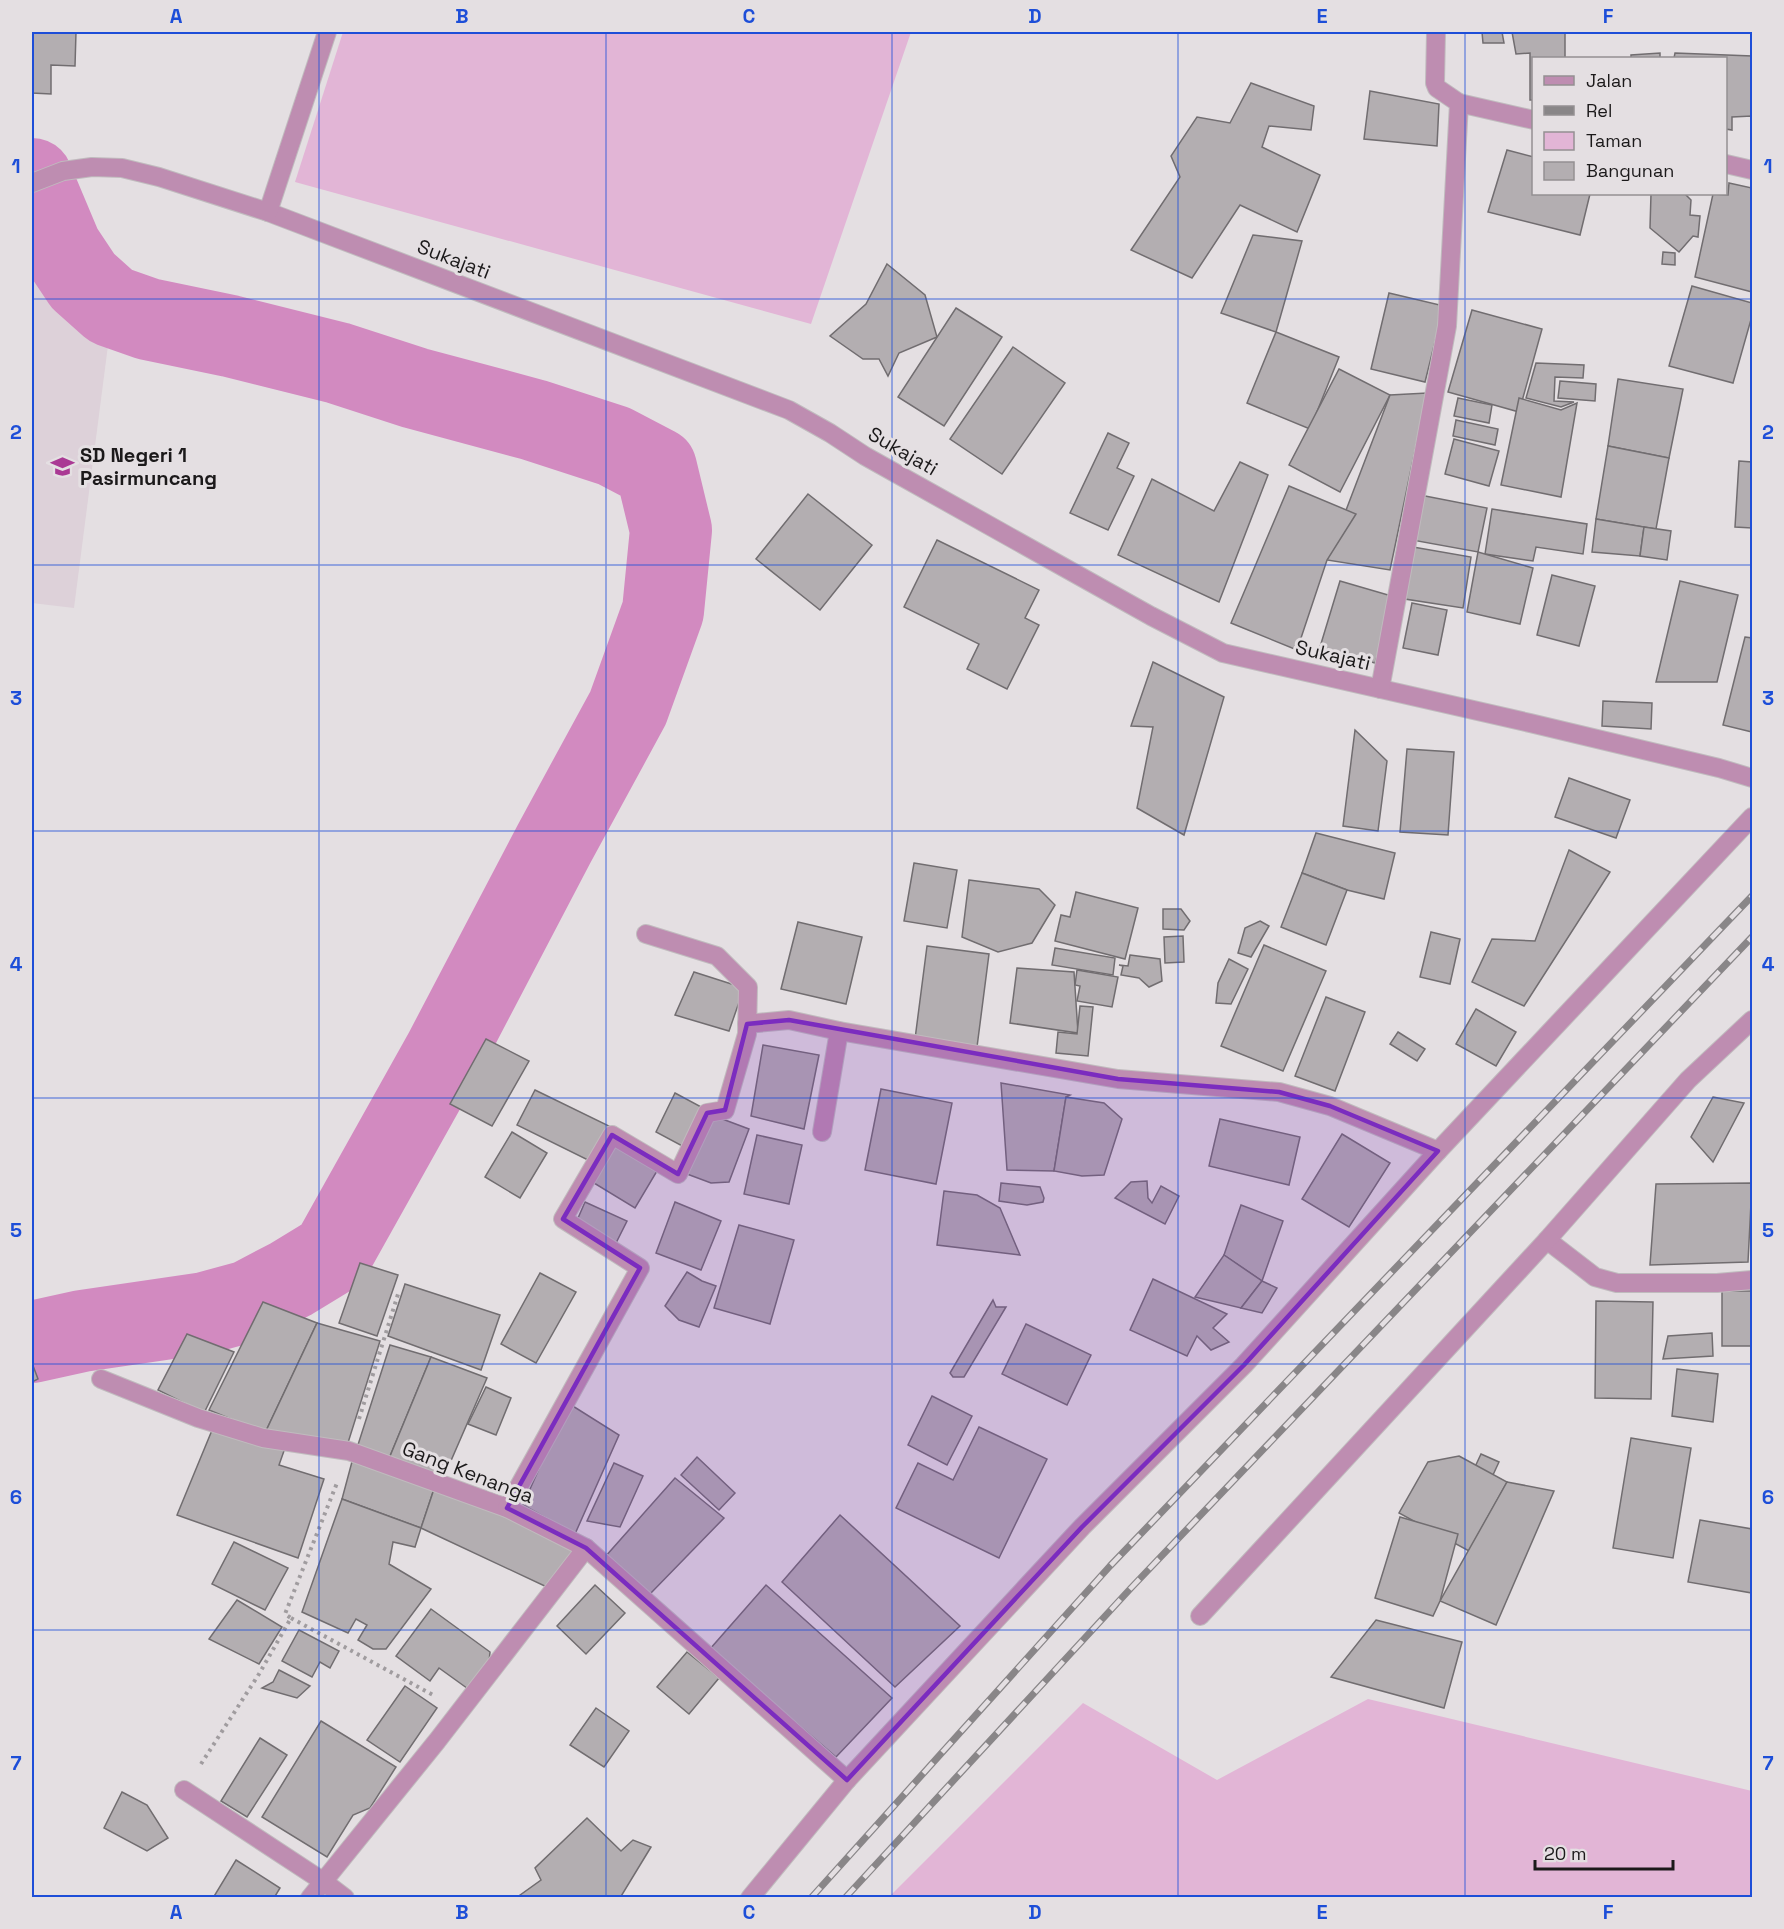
<svg xmlns="http://www.w3.org/2000/svg" width="1784" height="1929" font-family="'Space Grotesk',sans-serif">
<style>
.built{fill:#ddd1d9}
.green{fill:#e2b5d6}
.lines{fill:none;stroke-linecap:round;stroke-linejoin:round}
.river{stroke:#d28ac0;stroke-width:82}
.building{fill:#b3aeb1;stroke:#716d70;stroke-width:1.5}
.street-casing{stroke:#c0bbbe;stroke-width:20}
.path{stroke:#a09c9f;stroke-width:4;stroke-dasharray:3 4.5;stroke-linecap:butt}
.street{stroke:#be8db1;stroke-width:18}
.rail-casing{stroke:#898688;stroke-width:7}
.rail{stroke:#e4dfe2;stroke-width:4.5;stroke-dasharray:14;stroke-linecap:butt}
.marked{fill:#7b2cbf;fill-opacity:0.2;stroke:#7b2cbf;stroke-width:4.5;stroke-linejoin:round}
.grid{fill:none;stroke:#1d4ed8;stroke-width:1.5;stroke-opacity:0.55}
.labels{text-anchor:middle;stroke-width:6;stroke-linejoin:round;paint-order:stroke}
.street-label{font-size:20px;fill:#1b191a;stroke:#e4dfe2}
.poi-label{font-size:20px;font-weight:bold;fill:#1b191a;stroke:#e4dfe2;text-anchor:start}
.neatline{fill:none;stroke:#1d4ed8;stroke-width:2}
.grid-label{font-size:20px;text-anchor:middle;font-weight:bold;fill:#1d4ed8}
</style>
<rect width="100%" height="100%" fill="#e4dfe2"/>
<polygon class="built" points="32,252 110,330 74,608 32,603"/>
<g class="green">
<polygon points="343,32 911,32 811,324 295,182"/>
<polygon points="1368,1699 1752,1791 1752,1897 889,1897 1083,1703 1217,1780"/>
</g>
<g class="lines">
<polyline class="river" points="32,179 61,248 83,281 111,306 148,319 230,336 338,363 415,388 534,420 614,446 656,468 671,530 663,611 628,708 554,844 445,1052 332,1254 291,1279 249,1301 205,1313 82,1331 32,1342"/>
</g>
<g class="building">
<polygon points="32,32 76,32 75,66 51,65 51,94 32,93"/>
<polygon points="1482,32 1502,32 1504,43 1483,43"/>
<polygon points="1512,32 1565,32 1565,58 1534,58 1534,100 1530,100 1530,53 1516,54"/>
<polygon points="1660,53 1660,58 1631,58 1631,55"/>
<polygon points="1675,53 1752,56 1752,129 1752,116 1732,117 1732,130 1726,129 1726,58 1674,58"/>
<polygon points="1251,83 1314,106 1311,130 1269,126 1262,147 1320,175 1297,232 1240,205 1192,278 1131,250 1180,177 1171,156 1197,117 1230,123"/>
<polygon points="1370,91 1439,104 1437,146 1364,139"/>
<polygon points="1507,150 1534,157 1534,194 1590,194 1580,235 1488,212"/>
<polygon points="1729,183 1752,188 1752,292 1695,277 1713,194 1728,195"/>
<polygon points="1651,194 1685,194 1691,200 1690,215 1700,216 1698,237 1693,236 1679,252 1650,228"/>
<polygon points="1253,235 1302,241 1276,332 1221,313"/>
<polygon points="1663,252 1675,253 1675,265 1662,264"/>
<polygon points="887,264 925,295 937,337 899,353 888,376 879,359 863,359 830,336 866,304"/>
<polygon points="1692,286 1752,303 1752,316 1733,383 1669,366"/>
<polygon points="1389,293 1444,306 1425,382 1371,369"/>
<polygon points="956,308 1002,337 944,426 898,397"/>
<polygon points="1472,310 1542,329 1519,412 1448,392"/>
<polygon points="1276,332 1339,357 1310,429 1247,403"/>
<polygon points="1013,347 1065,383 1002,474 950,439"/>
<polygon points="1536,363 1584,365 1583,378 1555,377 1554,401 1574,402 1561,407 1526,398"/>
<polygon points="1339,369 1390,395 1340,492 1289,465"/>
<polygon points="1618,379 1683,389 1669,458 1608,446"/>
<polygon points="1560,381 1596,384 1595,401 1558,398"/>
<polygon points="1427,393 1390,570 1327,560 1390,395"/>
<polygon points="1458,398 1492,405 1489,423 1454,416"/>
<polygon points="1519,398 1561,410 1577,403 1561,497 1501,485"/>
<polygon points="1456,420 1498,429 1495,445 1453,436"/>
<polygon points="1108,433 1129,443 1117,468 1134,476 1108,530 1070,513"/>
<polygon points="1454,439 1499,451 1489,486 1445,474"/>
<polygon points="1608,446 1669,458 1656,529 1596,519"/>
<polygon points="1739,461 1752,462 1752,528 1735,527"/>
<polygon points="1240,462 1268,475 1219,602 1118,555 1152,479 1214,511"/>
<polygon points="1289,486 1356,514 1327,560 1297,650 1231,623"/>
<polygon points="808,494 872,545 820,610 756,559"/>
<polygon points="1420,495 1487,508 1478,552 1412,540"/>
<polygon points="1492,509 1587,524 1583,554 1536,547 1533,561 1485,554"/>
<polygon points="1596,519 1644,527 1640,556 1592,552"/>
<polygon points="1644,527 1671,531 1667,560 1640,556"/>
<polygon points="937,540 1039,590 1025,618 1039,625 1007,689 967,669 979,644 904,607"/>
<polygon points="1413,547 1471,557 1463,608 1405,599"/>
<polygon points="1478,552 1533,568 1520,624 1467,612"/>
<polygon points="1552,575 1595,586 1579,646 1537,635"/>
<polygon points="1340,581 1395,597 1375,663 1320,647"/>
<polygon points="1680,581 1738,595 1717,682 1656,682"/>
<polygon points="1412,603 1447,610 1438,655 1403,648"/>
<polygon points="1745,637 1752,638 1752,732 1723,725"/>
<polygon points="1153,662 1224,697 1184,835 1137,808 1153,727 1131,726"/>
<polygon points="1603,701 1652,703 1651,729 1602,726"/>
<polygon points="1355,730 1387,761 1378,831 1343,826"/>
<polygon points="1407,749 1454,752 1448,835 1400,832"/>
<polygon points="1569,778 1630,800 1616,838 1555,817"/>
<polygon points="1316,833 1395,853 1384,899 1347,890 1302,873"/>
<polygon points="1569,850 1610,872 1524,1006 1472,982 1492,939 1535,941"/>
<polygon points="914,863 957,870 947,928 904,921"/>
<polygon points="1302,873 1347,890 1326,945 1281,927"/>
<polygon points="969,880 1039,889 1055,905 1032,943 998,952 962,937"/>
<polygon points="1076,892 1138,908 1125,959 1055,941 1061,915 1070,917"/>
<polygon points="1163,909 1181,909 1190,921 1184,930 1163,929"/>
<polygon points="1260,921 1269,926 1251,957 1238,953 1245,928"/>
<polygon points="798,922 862,937 846,1004 781,989"/>
<polygon points="1431,932 1460,939 1450,984 1420,977"/>
<polygon points="1183,936 1184,962 1165,963 1164,937"/>
<polygon points="1264,945 1326,971 1283,1071 1221,1046"/>
<polygon points="927,946 989,954 977,1047 915,1039"/>
<polygon points="1055,948 1115,958 1113,975 1052,965"/>
<polygon points="1130,955 1160,959 1162,981 1149,987 1139,978 1121,975 1123,966 1119,965 1128,966"/>
<polygon points="1229,959 1248,969 1231,1004 1216,1003 1218,983"/>
<polygon points="1017,968 1074,972 1078,1033 1010,1023"/>
<polygon points="1077,970 1118,977 1112,1007 1077,1001 1080,986 1075,985"/>
<polygon points="694,972 744,988 729,1031 675,1015"/>
<polygon points="1326,997 1365,1012 1335,1091 1295,1076"/>
<polygon points="1080,1006 1093,1007 1088,1056 1056,1053 1058,1032 1077,1034"/>
<polygon points="1476,1009 1516,1032 1496,1066 1456,1044"/>
<polygon points="1398,1032 1425,1049 1417,1061 1390,1044"/>
<polygon points="486,1039 529,1061 492,1126 450,1104"/>
<polygon points="763,1045 819,1055 804,1129 751,1116"/>
<polygon points="1001,1083 1070,1095 1066,1097 1054,1171 1007,1170"/>
<polygon points="881,1089 952,1103 936,1184 865,1170"/>
<polygon points="535,1090 609,1126 592,1162 517,1125"/>
<polygon points="675,1093 705,1109 686,1148 656,1132"/>
<polygon points="1066,1097 1104,1103 1122,1119 1104,1175 1082,1176 1054,1171"/>
<polygon points="1713,1097 1744,1103 1713,1162 1691,1137"/>
<polygon points="709,1114 749,1129 729,1182 711,1183 687,1174"/>
<polygon points="1220,1119 1300,1137 1289,1185 1209,1166"/>
<polygon points="512,1132 547,1153 520,1198 485,1177"/>
<polygon points="1342,1134 1390,1163 1349,1227 1302,1199"/>
<polygon points="757,1135 802,1145 789,1204 744,1194"/>
<polygon points="614,1144 657,1171 635,1208 589,1180"/>
<polygon points="1147,1181 1148,1198 1152,1203 1161,1186 1179,1196 1165,1224 1115,1198 1131,1182"/>
<polygon points="1001,1183 1040,1187 1044,1198 1043,1202 1027,1205 999,1201"/>
<polygon points="1752,1183 1748,1262 1650,1265 1656,1184"/>
<polygon points="944,1191 977,1195 1000,1208 1020,1255 937,1245"/>
<polygon points="585,1202 627,1221 616,1243 575,1225"/>
<polygon points="675,1202 721,1221 701,1270 656,1253"/>
<polygon points="1241,1205 1283,1221 1262,1281 1224,1255"/>
<polygon points="739,1225 794,1240 770,1324 714,1308"/>
<polygon points="1224,1255 1262,1281 1241,1308 1195,1297"/>
<polygon points="360,1263 398,1275 377,1336 339,1323"/>
<polygon points="687,1272 702,1281 716,1286 699,1327 679,1320 665,1306"/>
<polygon points="540,1273 576,1292 536,1363 501,1344"/>
<polygon points="1153,1279 1227,1314 1213,1328 1229,1342 1211,1350 1197,1336 1187,1356 1130,1330"/>
<polygon points="1262,1281 1277,1288 1262,1313 1241,1308"/>
<polygon points="405,1284 500,1315 481,1370 388,1336"/>
<rect x="1722" y="1291" width="30" height="55"/>
<polygon points="993,1300 996,1307 1006,1307 964,1377 953,1377 950,1373"/>
<polygon points="1596,1301 1653,1302 1651,1399 1595,1398"/>
<polygon points="263,1302 317,1323 265,1433 209,1410"/>
<polygon points="317,1323 380,1341 347,1446 265,1433"/>
<polygon points="1026,1324 1091,1355 1067,1405 1002,1374"/>
<polygon points="1712,1333 1713,1356 1663,1359 1668,1336"/>
<polygon points="187,1334 234,1352 204,1413 158,1390"/>
<polygon points="390,1345 431,1357 388,1461 356,1451"/>
<polygon points="431,1357 487,1378 443,1479 388,1461"/>
<polygon points="32,1363 38,1379 32,1382"/>
<polygon points="1677,1369 1718,1374 1713,1422 1672,1416"/>
<polygon points="486,1387 511,1398 496,1435 468,1424"/>
<polygon points="932,1396 972,1416 947,1465 908,1445"/>
<polygon points="568,1403 619,1435 575,1534 523,1505"/>
<polygon points="215,1423 285,1448 279,1465 324,1479 298,1558 177,1515"/>
<polygon points="979,1427 1047,1459 999,1558 896,1508 918,1463 953,1480"/>
<polygon points="1631,1438 1691,1448 1673,1558 1613,1548"/>
<polygon points="1481,1454 1499,1462 1492,1477 1474,1469"/>
<polygon points="1459,1456 1507,1482 1469,1551 1399,1513 1428,1462"/>
<polygon points="697,1457 735,1493 719,1510 681,1475"/>
<polygon points="353,1458 435,1486 421,1528 342,1499"/>
<polygon points="614,1463 643,1476 620,1527 587,1521"/>
<polygon points="675,1478 724,1518 650,1594 605,1557"/>
<polygon points="1507,1482 1554,1491 1496,1625 1440,1601"/>
<polygon points="435,1486 575,1547 549,1588 421,1528"/>
<polygon points="342,1499 421,1528 415,1547 393,1542 389,1564 431,1589 386,1649 373,1649 358,1640 367,1625 356,1619 348,1633 302,1612"/>
<polygon points="840,1515 960,1626 895,1687 782,1582"/>
<polygon points="1400,1517 1458,1534 1440,1601 1433,1616 1375,1598"/>
<polygon points="1700,1520 1752,1529 1752,1593 1688,1582"/>
<polygon points="234,1542 288,1568 265,1610 212,1584"/>
<polygon points="595,1585 625,1613 586,1654 557,1626"/>
<polygon points="766,1585 892,1698 836,1757 710,1649"/>
<polygon points="237,1600 282,1627 259,1664 209,1639"/>
<polygon points="431,1609 490,1652 489,1662 471,1691 439,1668 430,1681 396,1656"/>
<polygon points="1376,1620 1462,1642 1444,1708 1331,1677"/>
<polygon points="299,1630 339,1651 330,1668 320,1662 312,1677 282,1661"/>
<polygon points="687,1652 719,1678 689,1714 657,1687"/>
<polygon points="279,1670 310,1686 297,1698 262,1688 273,1682"/>
<polygon points="405,1686 437,1708 400,1762 367,1740"/>
<polygon points="596,1708 629,1731 604,1767 570,1745"/>
<polygon points="321,1721 396,1767 370,1808 353,1815 327,1857 262,1817"/>
<polygon points="260,1738 287,1755 247,1817 221,1801"/>
<polygon points="122,1792 147,1805 168,1838 147,1851 104,1828"/>
<polygon points="587,1818 621,1851 633,1840 651,1847 620,1898 516,1898 541,1880 535,1868"/>
<polygon points="236,1860 280,1888 274,1898 213,1898"/>
</g>
<g class="lines">
<defs>
<g id="street">
<polyline points="1459,103 1534,120"/>
<polyline points="1726,164 1752,170"/>
<polyline points="32,183 63,171 92,167 122,168 159,177 268,212 789,410 830,433 865,456 1151,616 1223,653 1530,723 1719,768 1752,778"/>
<polyline points="268,212 327,32"/>
<polyline points="1380,689 1447,326 1459,103 1437,88 1435,83 1436,32"/>
<polyline points="747,1024 789,1020 839,1031 1118,1079 1279,1092 1330,1106 1438,1151"/>
<polyline points="822,1132 839,1031"/>
<polyline points="1547,1240 1595,1277 1617,1283 1717,1283 1752,1280"/>
<polyline points="101,1379 198,1418 263,1438 349,1451 507,1508 586,1548 847,1780"/>
<polyline points="507,1508 640,1268 563,1219 612,1135 678,1174 707,1113 725,1110 747,1034 748,987 717,956 646,934"/>
<polyline points="1200,1616 1547,1240 1688,1080 1752,1020"/>
<polyline points="184,1790 324,1882 345,1898"/>
<polyline points="310,1898 437,1741 586,1548"/>
<polyline points="750,1898 847,1780 1082,1527 1244,1365 1438,1151 1752,817"/>
</g>
</defs>
<use href="#street" class="street-casing"/>
<g class="path">
<polyline points="359,1419 399,1291"/>
<polyline points="291,1618 433,1695"/>
<polyline points="201,1764 259,1674 291,1618 285,1614 337,1483"/>
</g>
<use href="#street" class="street"/>
<defs>
<g id="rail">
<polyline points="811,1898 1110,1566 1752,896"/>
<polyline points="845,1898 1131,1588 1752,937"/>
</g>
</defs>
<use href="#rail" class="rail-casing"/>
<use href="#rail" class="rail"/>
</g>
<path class="marked" d="M789,1020L1118,1079L1279,1092L1330,1106L1438,1151L1244,1365L1082,1527L847,1780L586,1548L507,1508L640,1268L563,1219L612,1135L678,1174L707,1113L725,1110L747,1024Z"/>
<path class="grid" d="M319,32V1898M606,32V1898M892,32V1898M1178,32V1898M1465,32V1898M32,299H1752M32,565H1752M32,831H1752M32,1098H1752M32,1364H1752M32,1630H1752"/>
<defs>
<symbol id="school-bare" viewBox="-9 -9 18 18"><path d="M0-5L7-2L0 1L-7-2ZM-4 1L0 2.5L4 1V4Q0 6-4 4Z" fill="#aa3994" stroke="#e4dfe2" stroke-width="2.5" paint-order="stroke"/></symbol>
</defs>
<g fill-rule="evenodd">
<use href="#school-bare" x="46" y="450" width="33" height="33"/>
</g>
<g class="labels">
<g class="street-label">
<text transform="translate(454 259) rotate(21)" y="7">Sukajati</text>
<text transform="translate(903 451) rotate(30)" y="7">Sukajati</text>
<text transform="translate(1333 655) rotate(13)" y="7">Sukajati</text>
<text transform="translate(468 1472) rotate(21)" y="7">Gang Kenanga</text>
</g>
<g class="poi-label">
<text x="80" y="462">SD Negeri 1<tspan x="80" dy="23">Pasirmuncang</tspan></text>
</g>
</g>
<rect width="1784" height="1929" fill="none" stroke="#e4dfe2" stroke-width="66"/>
<rect x="1532" y="57" width="195" height="138" fill="#e4dfe2" stroke="#949092" stroke-width="1.5"/>
<rect x="1544" y="76" width="30" height="9" fill="#be8db1" stroke="#949092" stroke-width="1.5"/>
<text x="1586" y="87" font-size="18" fill="#1b191a">Jalan</text>
<rect x="1544" y="106" width="30" height="9" fill="#898688" stroke="#949092" stroke-width="1.5"/>
<text x="1586" y="117" font-size="18" fill="#1b191a">Rel</text>
<rect x="1544" y="132" width="30" height="18" fill="#e2b5d6" stroke="#949092" stroke-width="1.5"/>
<text x="1586" y="147" font-size="18" fill="#1b191a">Taman</text>
<rect x="1544" y="162" width="30" height="18" fill="#b3aeb1" stroke="#949092" stroke-width="1.5"/>
<text x="1586" y="177" font-size="18" fill="#1b191a">Bangunan</text>
<path d="M1535 1860v9h138v-9" fill="none" stroke="#1b191a" stroke-width="3"/>
<text x="1544" y="1860" font-size="18" fill="#1b191a" stroke="#e4dfe2" stroke-width="4.5" paint-order="stroke">20 m</text>
<rect x="33" y="33" width="1718" height="1863" class="neatline"/>
<g class="grid-label">
<text x="176" y="23">A</text>
<text x="462" y="23">B</text>
<text x="749" y="23">C</text>
<text x="1035" y="23">D</text>
<text x="1322" y="23">E</text>
<text x="1608" y="23">F</text>
<text x="16" y="173">1</text>
<text x="1768" y="173">1</text>
<text x="16" y="439">2</text>
<text x="1768" y="439">2</text>
<text x="16" y="705">3</text>
<text x="1768" y="705">3</text>
<text x="16" y="971">4</text>
<text x="1768" y="971">4</text>
<text x="16" y="1237">5</text>
<text x="1768" y="1237">5</text>
<text x="16" y="1504">6</text>
<text x="1768" y="1504">6</text>
<text x="16" y="1770">7</text>
<text x="1768" y="1770">7</text>
<text x="176" y="1919">A</text>
<text x="462" y="1919">B</text>
<text x="749" y="1919">C</text>
<text x="1035" y="1919">D</text>
<text x="1322" y="1919">E</text>
<text x="1608" y="1919">F</text>
</g>
</svg>
